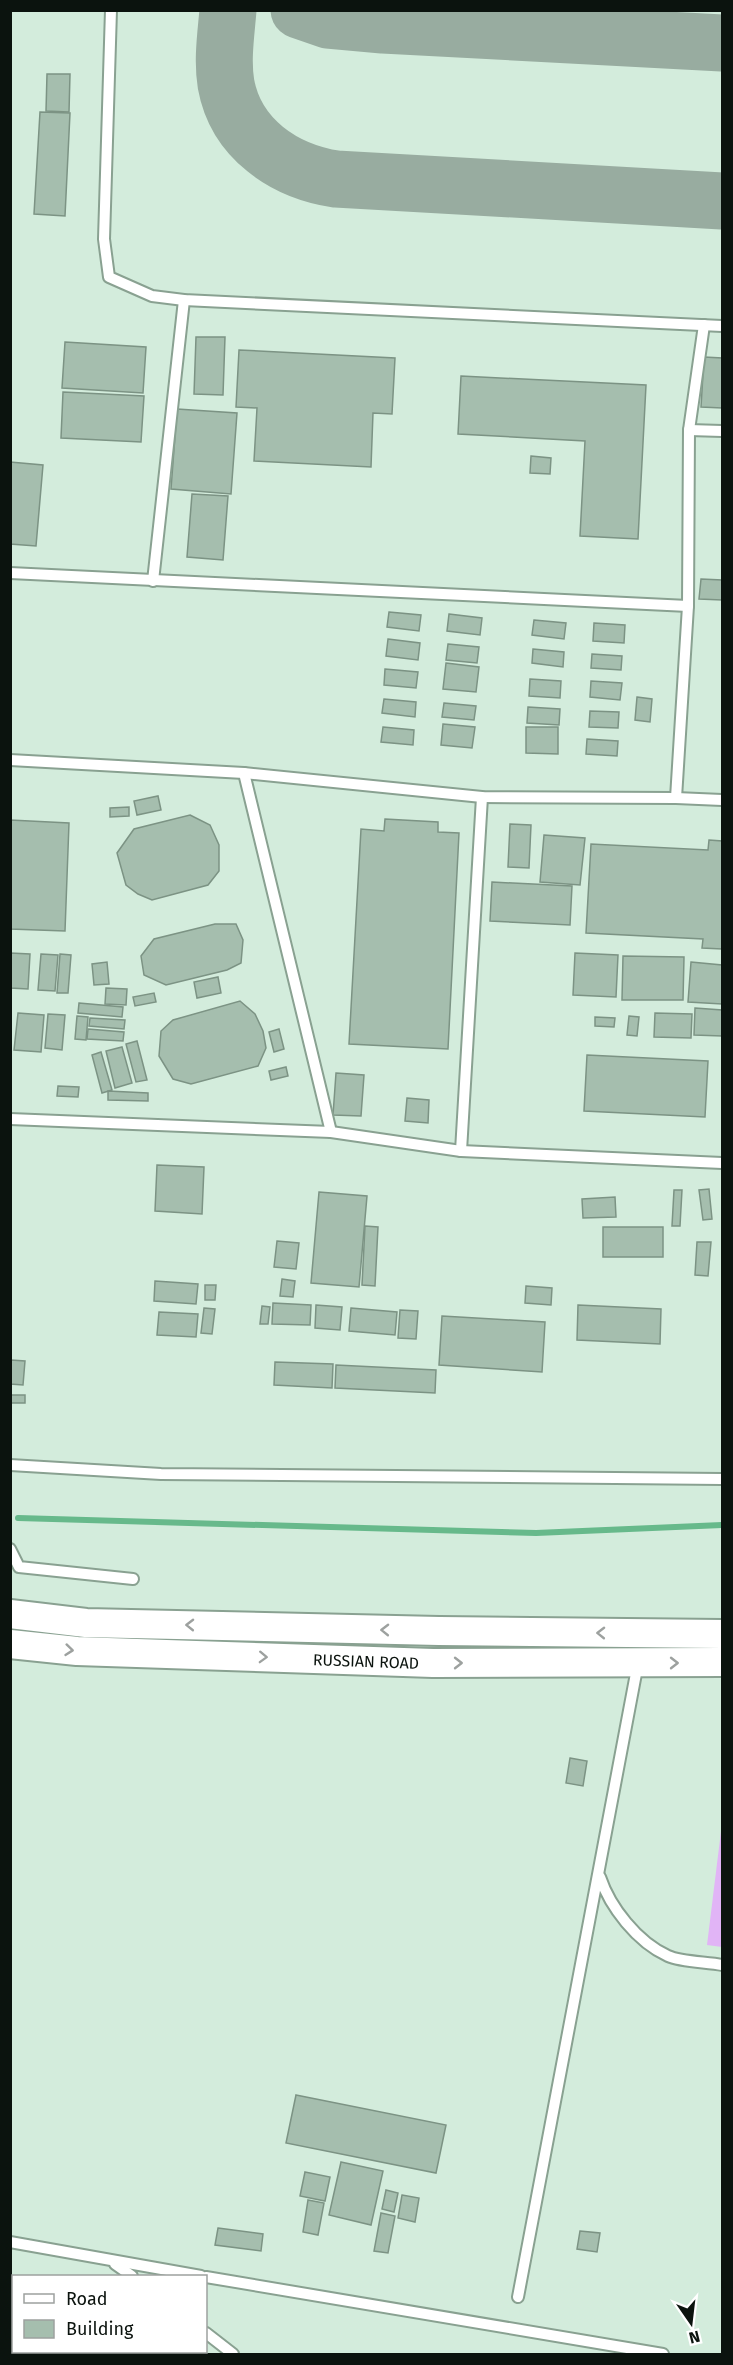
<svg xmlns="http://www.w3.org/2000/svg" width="733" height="2365" font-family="'Fira Sans',sans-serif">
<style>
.green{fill:#e1b4f6}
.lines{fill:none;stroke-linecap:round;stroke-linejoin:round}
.stream{stroke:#67b98b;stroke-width:6}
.taxiway{stroke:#98aca0;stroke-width:57}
.building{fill:#a5beae;stroke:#7c9384;stroke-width:1.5}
.lane-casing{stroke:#89a191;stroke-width:14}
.secondary-casing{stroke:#89a191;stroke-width:32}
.lane{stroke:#fff;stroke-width:10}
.secondary{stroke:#fff;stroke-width:28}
.oneway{stroke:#9da19f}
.labels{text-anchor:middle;stroke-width:6;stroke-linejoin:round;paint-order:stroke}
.street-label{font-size:16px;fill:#0b130e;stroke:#fff}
</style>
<rect width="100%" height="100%" fill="#d3ecdc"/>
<polygon class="green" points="722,1823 722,1947 707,1945"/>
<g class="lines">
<polyline class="stream" points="18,1518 536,1533 722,1525"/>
<g class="taxiway">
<path d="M228,10C226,34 222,60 226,84C236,139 284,171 336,179L722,201"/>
<polyline points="299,10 328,20 383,25 722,43"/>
</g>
</g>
<g class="building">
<polygon points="47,74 70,74 69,112 46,111"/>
<polygon points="40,112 70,113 65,216 34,214"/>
<polygon points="196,337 225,337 223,395 194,394"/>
<polygon points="65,342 146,347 143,393 62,388"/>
<polygon points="239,350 395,358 392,414 373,413 371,467 254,461 257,408 236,407"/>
<polygon points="704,357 722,358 722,408 701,407"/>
<polygon points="461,376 646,385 638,539 580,536 585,441 458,434"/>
<polygon points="63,392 144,396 141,442 61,438"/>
<polygon points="177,409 237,413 231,494 171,489"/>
<polygon points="531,456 551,458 550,474 530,473"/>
<polygon points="10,462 43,465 36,546 10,544"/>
<polygon points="192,494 228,496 223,560 187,557"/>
<polygon points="701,579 722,580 722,600 699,599"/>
<polygon points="389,612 421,615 419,631 387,627"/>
<polygon points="449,614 482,618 480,635 447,631"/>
<polygon points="534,620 566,623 564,639 532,635"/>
<polygon points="594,623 625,625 624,643 593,641"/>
<polygon points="388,639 420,643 418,660 386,656"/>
<polygon points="448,644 479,647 477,663 446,660"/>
<polygon points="533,649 564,652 563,667 532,663"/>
<polygon points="592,654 622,656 621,670 591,668"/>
<polygon points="446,663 479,667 476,692 443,689"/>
<polygon points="385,669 418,672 416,688 384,685"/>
<polygon points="530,679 561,681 560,698 529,696"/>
<polygon points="591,681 622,683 620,700 590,697"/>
<polygon points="637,697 652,699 650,722 635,720"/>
<polygon points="384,699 416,702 415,717 382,713"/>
<polygon points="444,703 476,706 474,720 442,717"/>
<polygon points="528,707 560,709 559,725 527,723"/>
<polygon points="590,711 619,712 618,728 589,727"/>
<polygon points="443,724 475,727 472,748 441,745"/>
<polygon points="383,727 414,730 413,745 381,742"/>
<polygon points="526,727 558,727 558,754 526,753"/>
<polygon points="587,739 618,741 617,756 586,754"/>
<polygon points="158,796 161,810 137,815 134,801"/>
<polygon points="129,807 129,816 110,817 110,808"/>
<polygon points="190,815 210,825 219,845 219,871 208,885 152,900 138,894 126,885 117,853 134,829"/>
<polygon points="385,819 438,822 438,832 459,833 448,1049 349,1044 361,829 384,831"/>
<polygon points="10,820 69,823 65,931 10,929"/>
<polygon points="510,824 531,825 529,868 508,867"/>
<polygon points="544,835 585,838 580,885 540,882"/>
<polygon points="709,840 722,841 722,949 702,948 703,939 586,933 591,844 708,850"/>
<polygon points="492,882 572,886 570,925 490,921"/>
<polygon points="215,924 236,924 243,940 241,963 227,970 166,985 144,975 141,956 154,939"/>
<polygon points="10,953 30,954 28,989 10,988"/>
<polygon points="575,953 618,955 616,997 573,995"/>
<polygon points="41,954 58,955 55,991 38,990"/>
<polygon points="60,954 71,955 68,993 57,993"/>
<polygon points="623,956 684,957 683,1000 622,1000"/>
<polygon points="107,962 109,984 94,985 92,964"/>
<polygon points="691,962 722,965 722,1004 688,1002"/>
<polygon points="218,977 221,993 197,998 194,982"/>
<polygon points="106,988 127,989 126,1005 105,1004"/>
<polygon points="154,993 156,1002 135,1006 133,997"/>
<polygon points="240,1001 255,1014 263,1031 266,1048 258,1066 191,1084 173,1079 159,1056 161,1031 173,1020"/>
<polygon points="79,1003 123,1007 122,1017 78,1013"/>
<polygon points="695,1008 722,1010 722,1036 694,1035"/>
<polygon points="18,1013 44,1015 41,1052 14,1050"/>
<polygon points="655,1013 692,1014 691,1038 654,1037"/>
<polygon points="48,1014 65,1015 62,1050 45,1048"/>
<polygon points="77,1016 88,1017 86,1040 75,1039"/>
<polygon points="629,1016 639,1017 637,1036 627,1035"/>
<polygon points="595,1017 615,1018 614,1027 595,1026"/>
<polygon points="90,1018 125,1020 124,1029 89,1026"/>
<polygon points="88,1029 124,1032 123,1041 87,1039"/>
<polygon points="279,1029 284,1049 274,1052 269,1032"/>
<polygon points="137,1041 147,1080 136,1082 126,1044"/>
<polygon points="122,1047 132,1083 115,1088 106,1051"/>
<polygon points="101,1052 112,1090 102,1093 92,1055"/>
<polygon points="587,1055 708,1061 705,1117 584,1111"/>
<polygon points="286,1067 288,1076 271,1080 269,1071"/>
<polygon points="336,1073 364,1075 361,1116 333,1115"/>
<polygon points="58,1086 79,1087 78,1097 57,1096"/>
<polygon points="108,1091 148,1093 148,1101 108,1100"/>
<polygon points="407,1098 429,1100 428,1123 405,1121"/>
<polygon points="157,1165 204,1167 202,1214 155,1211"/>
<polygon points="709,1189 712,1219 703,1220 699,1190"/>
<polygon points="674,1190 682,1190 680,1226 672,1226"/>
<polygon points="319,1192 367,1196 359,1287 311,1283"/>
<polygon points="615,1197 616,1217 583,1218 582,1199"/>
<polygon points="365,1226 378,1227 375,1286 362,1285"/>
<rect x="603" y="1227" width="60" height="30"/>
<polygon points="277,1241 299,1243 296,1269 274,1267"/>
<polygon points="697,1242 711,1242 708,1276 695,1275"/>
<polygon points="282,1279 295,1281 293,1297 280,1296"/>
<polygon points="155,1281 198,1284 196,1304 154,1301"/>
<polygon points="205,1285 216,1285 215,1300 205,1300"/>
<polygon points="526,1286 552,1288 551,1305 525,1303"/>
<polygon points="273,1303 311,1305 310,1325 272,1324"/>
<polygon points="316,1305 342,1307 340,1330 315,1328"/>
<polygon points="578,1305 661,1309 660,1344 577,1340"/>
<polygon points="262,1306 270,1307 268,1324 260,1324"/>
<polygon points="204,1308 215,1309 212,1334 201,1333"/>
<polygon points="351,1308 397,1312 395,1335 349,1331"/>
<polygon points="400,1310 418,1311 416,1339 398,1338"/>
<polygon points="159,1312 198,1314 196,1337 157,1335"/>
<polygon points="442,1316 545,1322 542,1372 439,1365"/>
<polygon points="11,1360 25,1361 23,1385 10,1384"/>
<polygon points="275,1362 333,1364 332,1388 274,1385"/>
<polygon points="336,1365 436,1370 435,1393 335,1388"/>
<rect x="10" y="1395" width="15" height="8"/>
<polygon points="570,1758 587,1761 583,1786 566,1783"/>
<polygon points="296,2095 446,2125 436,2173 286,2143"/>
<polygon points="341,2162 383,2171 371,2225 329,2215"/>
<polygon points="305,2172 330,2177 325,2201 300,2196"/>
<polygon points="386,2190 398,2193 394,2212 382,2209"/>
<polygon points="402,2195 419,2198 415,2222 398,2218"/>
<polygon points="308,2200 324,2203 318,2235 303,2232"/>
<polygon points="381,2213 395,2216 388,2253 374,2251"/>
<polygon points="218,2228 263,2234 261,2251 215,2245"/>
<polygon points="580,2231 600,2233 597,2252 577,2249"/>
</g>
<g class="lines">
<defs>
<g id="lane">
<polyline points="111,10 104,239 109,277 152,296 184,300 722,326"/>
<polyline points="689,430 722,431"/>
<polyline points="10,573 688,606"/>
<polyline points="153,581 184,300"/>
<polyline points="10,760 244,773 482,797 676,798 722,800"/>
<polyline points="244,773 331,1132"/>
<polyline points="676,798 688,606 689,430 704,325"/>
<polyline points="10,1119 331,1132 461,1151 722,1163"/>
<polyline points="461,1151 482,797"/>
<polyline points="10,1465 161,1474 722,1479"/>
<polyline points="10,1549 19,1567 133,1579"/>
<path d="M600,1877C610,1907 637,1942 668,1956C681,1962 707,1962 722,1965"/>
<polyline points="10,2242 201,2276"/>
<polyline points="115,2264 132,2276"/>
<polyline points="206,2277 663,2354"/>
<polyline points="518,2297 638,1663"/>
<polyline points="206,2333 233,2354"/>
</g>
<g id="secondary">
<polyline points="10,1614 86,1623 439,1631 722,1634"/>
<polyline points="10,1644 77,1651 433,1663 722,1662"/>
</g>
</defs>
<use href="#lane" class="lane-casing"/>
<use href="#secondary" class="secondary-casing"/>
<use href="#lane" class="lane"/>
<use href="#secondary" class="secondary"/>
</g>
<defs><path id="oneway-chevron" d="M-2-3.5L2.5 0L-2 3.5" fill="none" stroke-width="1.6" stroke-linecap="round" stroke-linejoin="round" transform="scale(1.5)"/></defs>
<g class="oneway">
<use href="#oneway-chevron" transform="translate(190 1625) rotate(-179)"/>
<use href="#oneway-chevron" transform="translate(385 1630) rotate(-179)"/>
<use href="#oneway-chevron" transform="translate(601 1633) rotate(-179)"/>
<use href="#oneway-chevron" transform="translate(69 1650) rotate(6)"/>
<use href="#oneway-chevron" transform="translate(263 1657) rotate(2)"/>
<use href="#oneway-chevron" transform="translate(458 1663)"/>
<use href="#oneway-chevron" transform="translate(674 1663)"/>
</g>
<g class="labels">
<g class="street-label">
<text transform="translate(366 1661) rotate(2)" y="6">RUSSIAN ROAD</text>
</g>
</g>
<rect width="733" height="2365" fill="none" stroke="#0b130e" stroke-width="24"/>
<rect x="12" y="2275" width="195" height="78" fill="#ffffff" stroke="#9da19f" stroke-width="1.5"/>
<rect x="24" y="2294" width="30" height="9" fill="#ffffff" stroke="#9da19f" stroke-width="1.5"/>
<text x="66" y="2305" font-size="18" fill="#0b130e">Road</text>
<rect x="24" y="2320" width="30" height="18" fill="#a5beae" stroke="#9da19f" stroke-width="1.5"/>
<text x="66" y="2335" font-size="18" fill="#0b130e">Building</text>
<g transform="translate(691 2323) rotate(166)" stroke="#ffffff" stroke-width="4.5" paint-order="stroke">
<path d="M0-4.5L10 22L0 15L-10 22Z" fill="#0b130e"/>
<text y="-9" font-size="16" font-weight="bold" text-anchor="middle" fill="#0b130e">N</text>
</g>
</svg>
